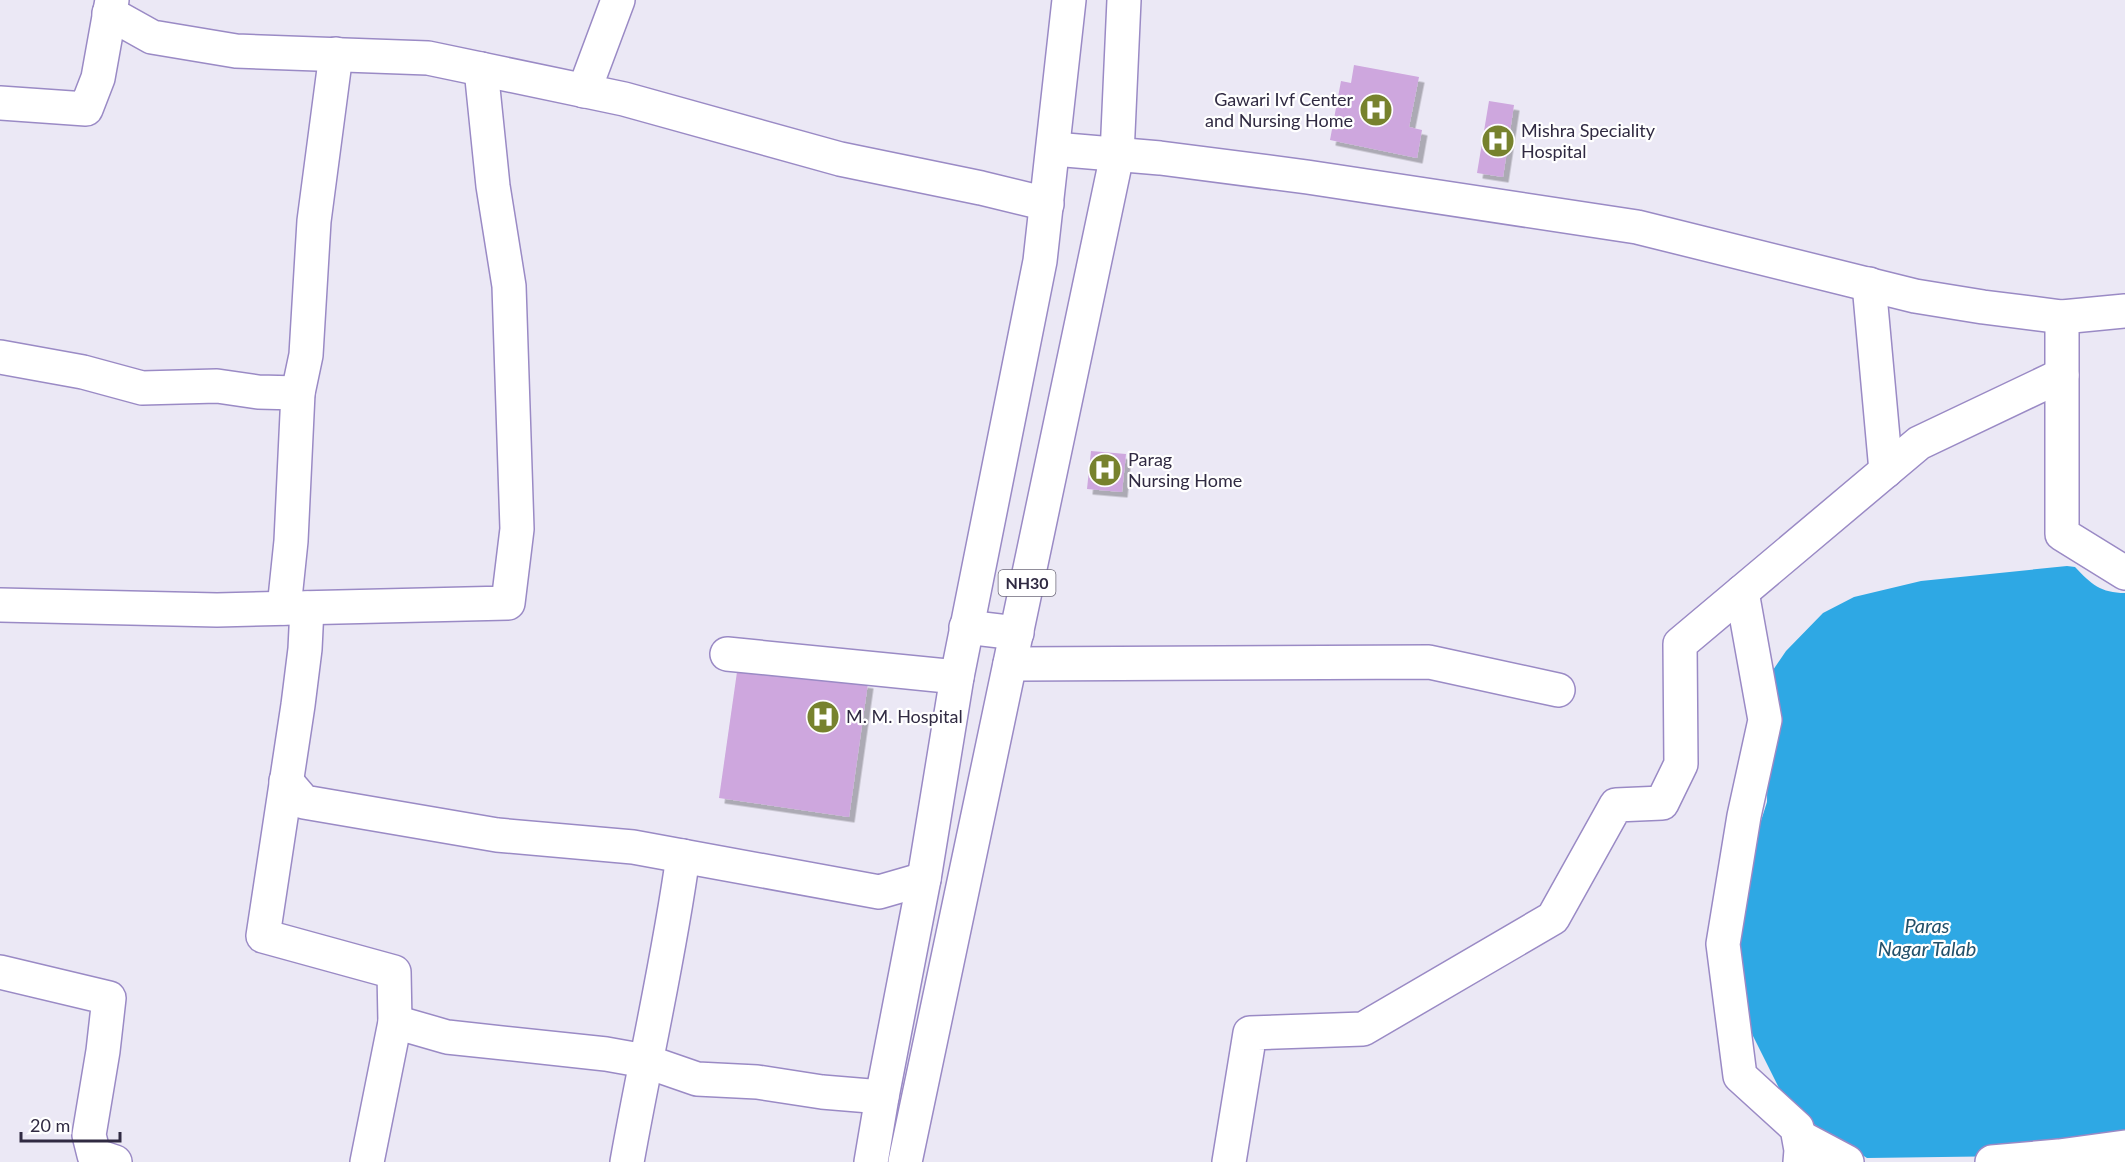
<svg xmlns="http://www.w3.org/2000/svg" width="2125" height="1162" font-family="Lato,sans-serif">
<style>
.water{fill:#2ea8e4}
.building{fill:#cea7de;filter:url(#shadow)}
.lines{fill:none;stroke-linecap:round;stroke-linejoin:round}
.minor-casing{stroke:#9a8ac5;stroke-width:36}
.major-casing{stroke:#9a8ac5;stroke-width:36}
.highway-casing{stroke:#9a8ac5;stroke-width:36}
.minor{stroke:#fff;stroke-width:33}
.major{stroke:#fff;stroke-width:33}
.highway{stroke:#fff;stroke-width:33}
.labels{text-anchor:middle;stroke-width:4.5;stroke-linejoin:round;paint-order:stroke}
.shield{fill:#fff;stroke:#6e6a7b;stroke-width:1.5}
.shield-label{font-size:16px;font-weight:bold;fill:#302a42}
.poi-label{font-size:18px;fill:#302a42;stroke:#fff;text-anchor:start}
.water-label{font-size:20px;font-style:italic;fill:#22506a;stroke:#fff}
</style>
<defs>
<filter id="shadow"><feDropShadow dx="5.5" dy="5.5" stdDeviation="0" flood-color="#0004"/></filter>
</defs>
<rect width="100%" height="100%" fill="#ebe8f5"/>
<path class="water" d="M2067,566L2075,567C2091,584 2101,593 2125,593V1136L2016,1156L1867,1158L1821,1130L1784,1098L1751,1032L1733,981L1753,846L1767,802L1769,676L1786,651L1823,613L1854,597L1921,581Z"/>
<g class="building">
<polygon points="1354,65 1419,77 1409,127 1422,130 1417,158 1330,140 1341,81 1351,83"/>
<polygon points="1489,101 1514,105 1503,177 1477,173"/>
<polygon points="1091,451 1126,454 1122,492 1087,489"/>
<polygon points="738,665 868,683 849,817 719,798"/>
</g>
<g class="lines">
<defs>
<g id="minor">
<polyline points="109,13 152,37 236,51 428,58 624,99 840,159 981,188 1047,204"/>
<polyline points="584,91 618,0"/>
<polyline points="0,103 86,109 98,78 112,0"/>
<polyline points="1054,149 1160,158 1307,177 1637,227 1915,296 1983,307 2062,317 2125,311"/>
<polyline points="1869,284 1886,471"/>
<polyline points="2062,317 2062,534 2125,573"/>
<polyline points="0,357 83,372 142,388 217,386 258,392 298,393"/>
<polyline points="1742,592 1765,720 1744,816 1723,944 1740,1076 1797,1128 1801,1150 1800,1162"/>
<polyline points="0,605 217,610 508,603 517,529 509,286 493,186 481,69"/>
<polyline points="284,608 291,541 298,393 306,355 314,221 336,54"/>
<polyline points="307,608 305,649 298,705 263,936 394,972 395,1022 367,1162"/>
<polyline points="727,654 957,677"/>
<polyline points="1010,664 1429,662 1558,690"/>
<polyline points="286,781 304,802 497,835 633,847 879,892 924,879"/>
<polyline points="0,972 109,998 103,1051 89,1135 94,1155 115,1162"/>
<polyline points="395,1022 447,1037 606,1054 645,1061 697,1079 757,1082 822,1092 882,1097"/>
<polyline points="1800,1137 1847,1162"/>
<path d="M627,1162C645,1060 669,959 683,856"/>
<polyline points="1229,1162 1250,1033 1363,1029 1553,918 1616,805 1662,803 1681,764 1680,644 1919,443 2062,375"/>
<polyline points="1992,1162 2059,1156 2125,1147"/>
</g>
<g id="major">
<polyline points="871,1162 882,1097 924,879 957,677 1040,261 1069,0"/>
<polyline points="905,1162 1117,155 1124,0"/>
</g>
<polyline id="highway" points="966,627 1017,633"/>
</defs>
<use href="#minor" class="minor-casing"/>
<use href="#major" class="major-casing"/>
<use href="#highway" class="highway-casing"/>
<use href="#minor" class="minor"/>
<use href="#major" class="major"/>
<use href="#highway" class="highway"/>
</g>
<defs>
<symbol id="hospital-disc" viewBox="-11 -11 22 22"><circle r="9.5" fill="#77822e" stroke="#fff"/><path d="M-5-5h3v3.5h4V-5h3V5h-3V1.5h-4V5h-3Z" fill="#fff"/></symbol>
</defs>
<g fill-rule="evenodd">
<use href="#hospital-disc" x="1357" y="91" width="38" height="38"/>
<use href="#hospital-disc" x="1479" y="122" width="38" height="38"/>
<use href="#hospital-disc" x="1086" y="451" width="38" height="38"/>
<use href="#hospital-disc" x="804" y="698" width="38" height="38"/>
</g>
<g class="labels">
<rect class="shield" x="998.5" y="570" width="57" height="26" rx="4.5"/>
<g class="shield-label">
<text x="1027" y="589">NH30</text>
</g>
<g class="poi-label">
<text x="1353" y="106" text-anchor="end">Gawari Ivf Center<tspan x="1353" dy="21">and Nursing Home</tspan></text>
<text x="1521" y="137">Mishra Speciality<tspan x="1521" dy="21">Hospital</tspan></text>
<text x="1128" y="466">Parag<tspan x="1128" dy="21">Nursing Home</tspan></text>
<text x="846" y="723">M. M. Hospital</text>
</g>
<g class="water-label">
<text x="1927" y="933">Paras<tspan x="1927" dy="23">Nagar Talab</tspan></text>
</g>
</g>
<path d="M21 1132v9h99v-9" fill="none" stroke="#302a42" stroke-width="3"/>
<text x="30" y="1132" font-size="18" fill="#302a42" stroke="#ffffff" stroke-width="4.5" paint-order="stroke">20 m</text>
</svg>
